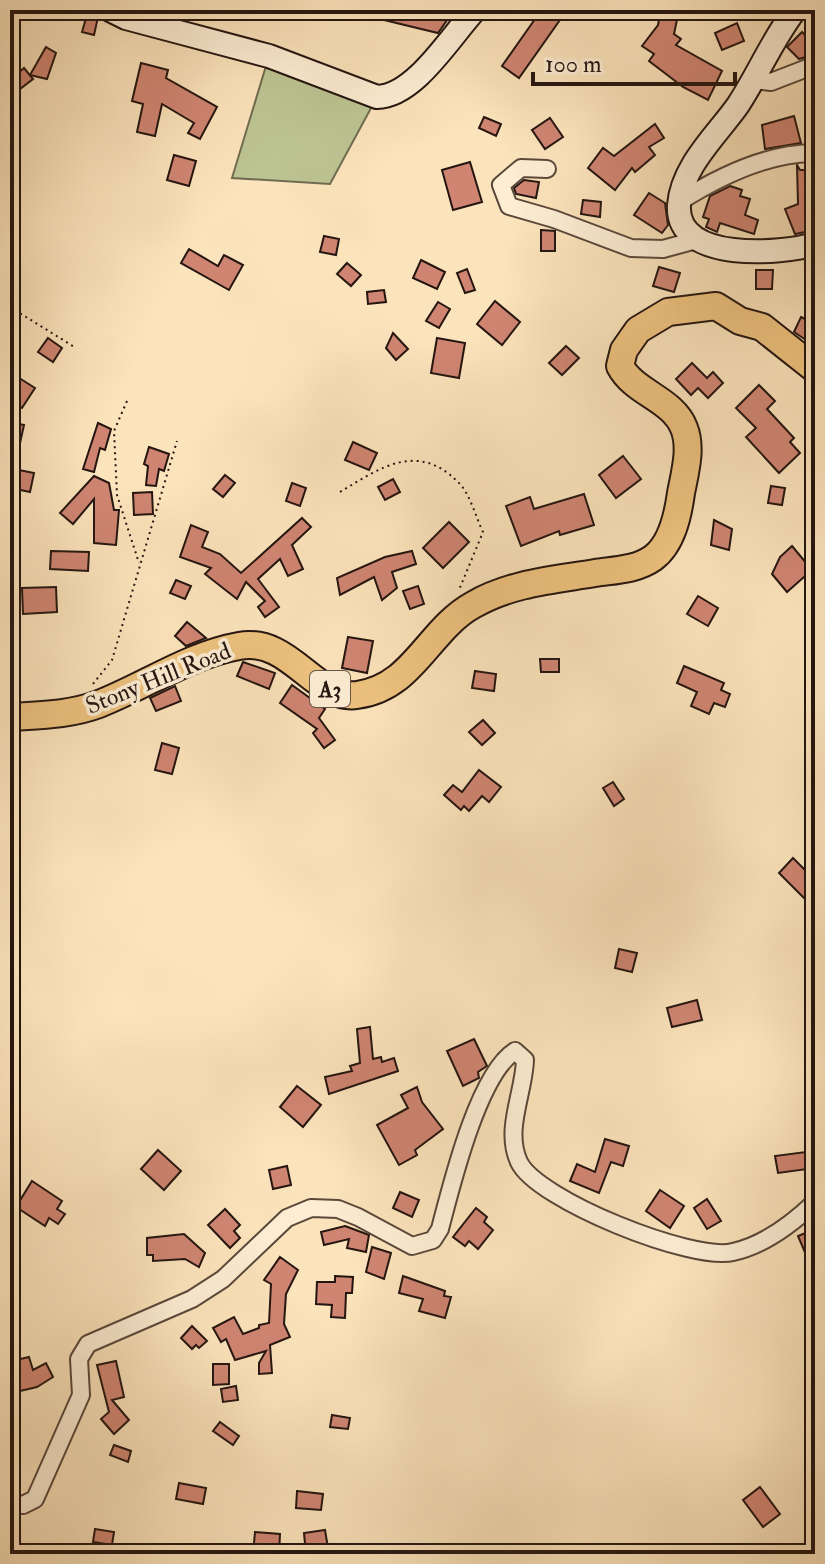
<svg xmlns="http://www.w3.org/2000/svg" width="825" height="1564" font-family="'IM FELL Double Pica',serif">
<style>
.green{fill:#bcc492;stroke:#706c51;stroke-width:2}
.building{fill:#cf8572;stroke:#241510;stroke-width:2}
.lines{fill:none;stroke-linecap:round;stroke-linejoin:round}
.minor-casing{stroke:#5a483b;stroke-width:20}
.secondary-casing{stroke:#241510;stroke-width:26}
.primary-casing{stroke:#241510;stroke-width:30}
.path{stroke:#241510;stroke-width:2;stroke-dasharray:2 4;stroke-linecap:butt}
.minor{stroke:#fcedd3;stroke-width:16}
.secondary{stroke:#fcedd3;stroke-width:22}
.primary{stroke:#eec27e;stroke-width:26}
.labels{text-anchor:middle;stroke-width:7;stroke-linejoin:round;paint-order:stroke}
.shield{fill:#fcedd3;stroke:#65564a;stroke-width:2}
.shield-label{font-size:22px;font-weight:bold;fill:#241510}
.street-label{font-size:24px;fill:#241510;stroke:#fcedd3}
</style>
<rect width="100%" height="100%" fill="#fbe3bb"/>
<filter id="stains"><feTurbulence type="fractalNoise" baseFrequency=".0025" numOctaves="4"/><feColorMatrix values="0 0 0 0 .2 0 0 0 0 .09 0 0 0 0 .02 0 0 0 .5 -.17"/></filter>
<radialGradient id="worn" r=".72"><stop offset=".6" stop-color="#630" stop-opacity="0"/><stop offset="1" stop-color="#630" stop-opacity=".3"/></radialGradient>
<polygon class="green" points="269,56 377,97 330,184 232,178"/>
<g class="building">
<polygon points="359,10 454,10 438,33 359,14"/>
<polygon points="522,10 567,10 519,78 502,66 535,19"/>
<polygon points="661,10 679,10 674,34 681,39 676,45 722,71 708,100 683,87 649,61 654,54 642,46 658,25"/>
<polygon points="88,11 98,17 94,35 82,32"/>
<polygon points="737,23 744,41 722,50 715,33"/>
<polygon points="802,32 815,45 815,54 799,59 787,47"/>
<polygon points="46,47 56,53 47,79 30,75"/>
<polygon points="141,63 168,70 166,78 217,107 200,139 188,133 194,123 162,104 155,136 137,132 143,104 132,101"/>
<polygon points="24,68 33,79 20,89 10,92 10,80"/>
<polygon points="794,116 801,143 765,149 762,125"/>
<polygon points="484,117 501,124 496,136 479,128"/>
<polygon points="550,118 563,137 545,149 532,130"/>
<polygon points="655,124 664,138 649,147 655,155 635,172 632,168 615,190 588,168 603,148 614,156"/>
<polygon points="174,155 196,161 189,186 167,180"/>
<polygon points="470,162 482,202 453,210 442,170"/>
<polygon points="797,165 800,170 814,170 814,188 807,188 815,207 815,230 795,234 785,209 798,204"/>
<polygon points="524,180 539,182 536,198 516,194 514,188"/>
<polygon points="730,186 742,190 740,196 750,199 745,215 758,220 754,234 720,223 717,232 706,227 709,219 703,217 710,196"/>
<polygon points="649,193 665,203 668,225 662,233 634,215"/>
<polygon points="583,200 601,202 600,217 581,214"/>
<polygon points="541,230 555,231 555,251 541,251"/>
<polygon points="324,236 339,239 336,255 320,252"/>
<polygon points="189,249 218,266 224,255 243,265 229,290 181,263"/>
<polygon points="421,260 445,272 437,289 413,278"/>
<polygon points="347,263 361,275 351,286 337,274"/>
<polygon points="659,267 680,273 674,292 653,286"/>
<polygon points="467,269 475,290 465,293 457,273"/>
<polygon points="756,270 773,270 772,289 756,289"/>
<polygon points="384,290 386,302 368,304 367,292"/>
<polygon points="495,301 520,322 502,345 477,324"/>
<polygon points="438,302 450,309 439,328 426,321"/>
<polygon points="801,317 815,324 815,346 794,332"/>
<polygon points="393,333 408,349 396,360 386,348"/>
<polygon points="48,338 62,348 53,362 38,352"/>
<polygon points="437,338 465,343 459,378 431,373"/>
<polygon points="566,346 579,358 562,375 549,363"/>
<polygon points="692,363 707,378 713,372 723,383 708,398 698,388 691,395 676,379"/>
<polygon points="16,376 35,388 22,408 10,401 10,385"/>
<polygon points="759,385 775,401 767,409 794,438 790,442 800,453 779,473 746,437 756,428 736,408"/>
<polygon points="10,422 24,425 15,466 10,466"/>
<polygon points="98,423 111,429 105,450 100,448 94,472 83,469"/>
<polygon points="353,442 377,453 369,470 345,460"/>
<polygon points="149,447 169,454 164,471 159,469 156,486 146,485 148,466 144,464"/>
<polygon points="623,456 641,479 616,498 599,475"/>
<polygon points="14,469 34,473 30,492 11,488"/>
<polygon points="225,475 235,483 223,497 213,489"/>
<polygon points="94,476 109,483 114,510 119,510 116,545 94,543 94,499 73,524 60,513"/>
<polygon points="393,479 400,492 385,500 378,487"/>
<polygon points="292,483 306,488 300,506 286,501"/>
<polygon points="771,486 785,488 782,505 768,503"/>
<polygon points="152,492 153,514 134,515 133,493"/>
<polygon points="584,494 594,525 560,535 559,531 521,546 506,506 530,497 534,509"/>
<polygon points="302,518 311,527 292,545 303,569 288,576 280,559 258,579 279,607 265,617 258,607 265,601 246,582 237,599 205,574 211,568 180,557 191,525 208,532 202,547 220,554 241,573"/>
<polygon points="714,520 732,529 729,550 711,545"/>
<polygon points="449,522 469,542 443,568 423,548"/>
<polygon points="792,546 812,570 787,592 772,574 780,557"/>
<polygon points="51,551 89,552 88,571 50,569"/>
<polygon points="412,551 416,564 392,572 397,588 382,600 374,577 340,595 337,578 385,557"/>
<polygon points="176,580 191,586 185,599 170,593"/>
<polygon points="418,586 424,604 410,609 403,591"/>
<polygon points="56,587 57,612 23,614 22,588"/>
<polygon points="698,596 718,608 708,626 687,614"/>
<polygon points="187,622 206,638 186,646 175,636"/>
<polygon points="348,637 373,641 367,673 342,668"/>
<polygon points="540,659 559,659 559,672 541,672"/>
<polygon points="243,662 275,673 269,689 237,676"/>
<polygon points="684,666 724,683 721,690 730,694 725,707 714,703 709,714 691,706 697,692 677,683"/>
<polygon points="475,671 496,674 494,691 472,688"/>
<polygon points="292,685 325,709 319,718 335,740 324,748 313,733 317,729 280,703"/>
<polygon points="175,686 181,701 156,711 150,698"/>
<polygon points="483,720 495,733 482,745 469,732"/>
<polygon points="162,743 179,748 172,774 155,770"/>
<polygon points="479,770 501,787 489,802 482,796 469,811 464,806 461,810 444,795 453,785 462,792"/>
<polygon points="613,782 624,799 614,806 603,788"/>
<polygon points="793,858 815,880 815,909 779,873"/>
<polygon points="619,949 637,953 632,972 615,968"/>
<polygon points="697,1000 702,1020 672,1027 667,1008"/>
<polygon points="370,1027 373,1059 381,1057 382,1062 394,1058 398,1071 329,1094 325,1077 352,1071 350,1066 360,1063 357,1029"/>
<polygon points="474,1039 487,1066 478,1072 479,1078 463,1086 447,1051"/>
<polygon points="297,1086 321,1105 303,1127 280,1107"/>
<polygon points="417,1087 422,1102 443,1129 415,1150 417,1155 399,1165 377,1125 408,1108 401,1095"/>
<polygon points="605,1139 629,1146 623,1166 611,1162 599,1193 570,1181 577,1164 595,1172"/>
<polygon points="158,1150 181,1171 164,1190 141,1169"/>
<polygon points="813,1151 815,1168 778,1173 775,1156"/>
<polygon points="287,1166 291,1185 273,1189 269,1170"/>
<polygon points="32,1181 62,1201 57,1209 65,1214 58,1224 49,1218 45,1226 16,1207"/>
<polygon points="660,1190 684,1206 670,1228 646,1211"/>
<polygon points="400,1192 419,1200 412,1217 393,1208"/>
<polygon points="707,1199 721,1221 707,1229 694,1208"/>
<polygon points="476,1208 487,1217 484,1222 493,1230 478,1249 469,1241 465,1246 453,1237"/>
<polygon points="225,1209 240,1225 234,1231 240,1238 230,1248 208,1225"/>
<polygon points="345,1226 369,1235 366,1252 347,1248 349,1239 324,1245 321,1232"/>
<polygon points="815,1229 815,1276 798,1236"/>
<polygon points="184,1234 205,1253 199,1267 185,1259 153,1261 153,1255 147,1255 147,1238"/>
<polygon points="372,1247 391,1253 384,1279 366,1272"/>
<polygon points="280,1257 298,1270 286,1294 284,1324 290,1337 270,1345 272,1373 259,1374 259,1363 266,1351 235,1360 226,1339 221,1342 213,1328 234,1317 243,1334 259,1328 259,1325 269,1323 271,1284 264,1280"/>
<polygon points="335,1276 353,1277 352,1293 346,1293 345,1318 331,1317 332,1305 316,1304 317,1282 335,1282"/>
<polygon points="403,1276 445,1291 444,1296 451,1297 445,1318 419,1311 423,1299 399,1293"/>
<polygon points="192,1326 207,1341 199,1348 196,1345 192,1349 181,1338"/>
<polygon points="29,1357 33,1370 46,1363 53,1377 37,1387 20,1391 12,1361"/>
<polygon points="116,1361 124,1397 112,1400 129,1420 114,1434 101,1419 109,1412 97,1365"/>
<polygon points="213,1364 229,1364 229,1384 213,1385"/>
<polygon points="236,1386 238,1400 223,1402 221,1389"/>
<polygon points="332,1415 350,1418 348,1429 330,1427"/>
<polygon points="220,1422 239,1436 233,1445 213,1431"/>
<polygon points="114,1445 131,1451 128,1462 110,1455"/>
<polygon points="179,1483 206,1488 203,1504 176,1499"/>
<polygon points="760,1487 780,1514 763,1527 743,1500"/>
<polygon points="297,1491 323,1494 321,1510 296,1508"/>
<polygon points="95,1529 114,1532 112,1545 93,1542"/>
<polygon points="325,1530 329,1554 306,1554 304,1533"/>
<polygon points="255,1532 280,1534 279,1554 253,1554"/>
</g>
<g class="lines">
<defs>
<g id="minor">
<polyline points="753,80 771,82 815,65"/>
<polyline points="547,169 521,168 501,185 509,206 554,219 631,248 663,249 700,239"/>
<path d="M679,202C718,177 765,154 812,153"/>
<path d="M10,1503L23,1505L35,1499L81,1395L79,1359L88,1344L192,1299L223,1279L287,1218L311,1208L338,1209L358,1217L412,1246L433,1240L440,1229C451,1187 478,1074 515,1051L525,1060C524,1093 504,1130 519,1162C537,1200 693,1262 733,1252C765,1245 792,1224 815,1202"/>
</g>
<g id="secondary">
<path d="M110,10L126,18L269,56L377,97C415,96 450,37 475,10"/>
<path d="M795,10C772,40 759,73 738,105C717,135 682,166 679,205C675,263 782,254 815,244"/>
</g>
<path id="primary" d="M10,717C40,715 70,715 99,704C145,686 189,655 239,646C290,636 315,701 357,695C413,688 428,630 473,605C511,583 553,580 595,573C615,570 636,570 653,558C672,544 678,515 681,493C685,472 692,448 684,428C673,399 634,393 620,366L624,350L638,330L668,312L716,306L740,321L762,327L815,369"/>
</defs>
<use href="#minor" class="minor-casing"/>
<use href="#secondary" class="secondary-casing"/>
<use href="#primary" class="primary-casing"/>
<g class="path">
<polyline points="10,307 76,348"/>
<polyline points="127,401 114,431 117,495 139,563"/>
<path d="M340,492C380,468 417,441 458,482C470,493 476,518 483,532L459,590"/>
<polyline points="93,684 112,660 177,441"/>
</g>
<use href="#minor" class="minor"/>
<use href="#secondary" class="secondary"/>
<use href="#primary" class="primary"/>
</g>
<g class="labels">
<rect class="shield" x="310" y="671" width="40" height="36" rx="6"/>
<g class="shield-label">
<text x="330" y="697">A3</text>
</g>
<g class="street-label">
<text transform="translate(158 678) rotate(-22)" y="8">Stony Hill Road</text>
</g>
</g>
<rect width="825" height="1564" fill="none" stroke="#fbe3bb" stroke-width="40"/>
<rect x="12" y="12" width="801" height="1540" fill="none" stroke="#241510" stroke-width="4"/>
<rect x="20" y="20" width="785" height="1524" fill="none" stroke="#241510" stroke-width="2"/>
<path d="M533 72v12h202v-12" fill="none" stroke="#241510" stroke-width="4"/>
<text x="545" y="72" font-size="24" fill="#241510" stroke="#fcedd3" stroke-width="6" paint-order="stroke">100 m</text>
<rect width="100%" height="100%" filter="url(#stains)"/>
<rect width="100%" height="100%" fill="url(#worn)"/>
</svg>
